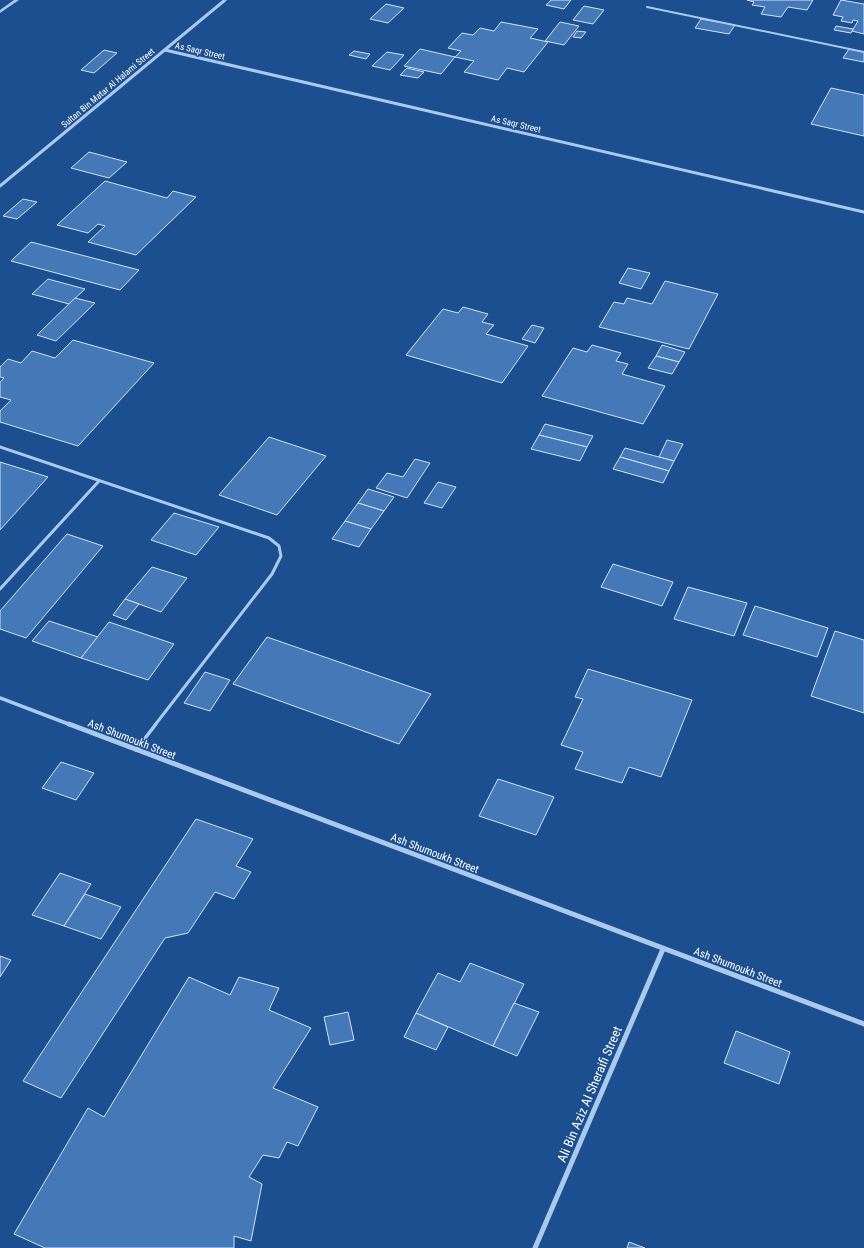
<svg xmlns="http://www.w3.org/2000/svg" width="864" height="1248" font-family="'Roboto Condensed',sans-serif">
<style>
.building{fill:#4478b7;stroke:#cfe3fa}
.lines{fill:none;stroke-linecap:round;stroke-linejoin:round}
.service-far2{stroke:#a9c9ee;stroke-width:2}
.service-far1{stroke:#a9c9ee;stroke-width:3}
.service{stroke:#a9c9ee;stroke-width:3.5}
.minor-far2{stroke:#a9c9ee;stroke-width:3}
.minor-far1{stroke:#a9c9ee;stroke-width:3.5}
.minor{stroke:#a9c9ee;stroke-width:5}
.tertiary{fill:#a9c9ee;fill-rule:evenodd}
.labels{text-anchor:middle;stroke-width:3;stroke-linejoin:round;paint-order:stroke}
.far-street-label{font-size:9px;fill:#fff;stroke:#1b4f8f}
.street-label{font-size:11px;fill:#fff;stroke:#1b4f8f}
.near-street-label{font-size:13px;fill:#fff;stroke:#1b4f8f}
</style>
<rect width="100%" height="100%" fill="#1b4f8f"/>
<g class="building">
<polygon points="551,0 571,0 564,9 546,5"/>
<polygon points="747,0 813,0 807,10 788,7 781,17 761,14 765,7 752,5 754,2"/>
<polygon points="841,0 864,4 864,34 852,31 858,21 853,20 852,23 841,21 843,17 833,15"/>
<polygon points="386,4 404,8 388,23 370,19"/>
<polygon points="584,6 604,10 593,24 573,20"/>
<polygon points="701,19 735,25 729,34 695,28"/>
<polygon points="501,22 538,29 530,38 548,42 524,72 507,68 498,80 464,72 474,61 455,57 461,51 448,48 462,33 473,35 480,28 494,31"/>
<polygon points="560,22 579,26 564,45 545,41"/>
<polygon points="836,26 853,29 851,33 834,30"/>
<polygon points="577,31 586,32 581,38 573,37"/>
<polygon points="420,49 455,57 441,74 404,66"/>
<polygon points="849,49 864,52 864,62 843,58"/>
<polygon points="104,50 117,53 94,73 81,70"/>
<polygon points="354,51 370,54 366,59 349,55"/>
<polygon points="387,52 404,55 390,70 372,66"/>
<polygon points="407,68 424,72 418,78 400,75"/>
<polygon points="831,88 864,95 864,136 811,124"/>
<polygon points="89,152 127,162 109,178 71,168"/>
<polygon points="105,181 167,198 173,191 196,197 136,255 88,242 105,226 98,224 88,233 57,225"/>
<polygon points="23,199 37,202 17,219 3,216"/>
<polygon points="31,242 139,270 120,290 11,261"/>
<polygon points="628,268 650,273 641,289 619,283"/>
<polygon points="48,279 85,289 69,304 32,294"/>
<polygon points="665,281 718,294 689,349 599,327 614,302 624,304 627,298 652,304"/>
<polygon points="75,298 95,303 56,341 37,335"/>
<polygon points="463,307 488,314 482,322 494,325 486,334 528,346 502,383 406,355 443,309 458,313"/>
<polygon points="532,325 544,328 535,343 522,339"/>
<polygon points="73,340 154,363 78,446 0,422 0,411 11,400 0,397 0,382 4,378 0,377 0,367 8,359 21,363 32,351 55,358"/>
<polygon points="592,345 621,353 616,361 628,364 622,374 665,386 643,424 542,396 573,348 587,352"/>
<polygon points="662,345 685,352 679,362 656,356"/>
<polygon points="656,356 679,362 672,374 648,368"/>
<polygon points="545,424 593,436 587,447 539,435"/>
<polygon points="539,435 587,447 580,461 531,449"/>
<polygon points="269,437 326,456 277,515 219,495"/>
<polygon points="667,440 683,444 674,461 659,457"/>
<polygon points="625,448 659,457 674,461 669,471 620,457"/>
<polygon points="620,457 669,471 663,483 613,469"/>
<polygon points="415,459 430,463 407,498 376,488 387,473 403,477"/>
<polygon points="0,462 48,477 0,530"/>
<polygon points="438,482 456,487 442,508 424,503"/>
<polygon points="368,489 394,497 384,511 358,503"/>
<polygon points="358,503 384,511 371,529 345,521"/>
<polygon points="174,513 219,527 196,555 151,540"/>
<polygon points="345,521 371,529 359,547 332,539"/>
<polygon points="67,534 103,546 26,638 0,629 0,611"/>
<polygon points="613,564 673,582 662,606 601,587"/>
<polygon points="152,567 187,578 161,612 125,599"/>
<polygon points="688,587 747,603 734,636 674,619"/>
<polygon points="125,599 139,604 126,620 113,615"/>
<polygon points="755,606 828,628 817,657 743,635"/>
<polygon points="49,621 98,637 81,658 32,641"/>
<polygon points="109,622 174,644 148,680 81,658"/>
<polygon points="835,631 864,640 864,713 811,696"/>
<polygon points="267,637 431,694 399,744 233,684"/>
<polygon points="588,669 692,700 661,777 629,767 622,783 575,769 583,752 561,745 583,699 575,697"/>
<polygon points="205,672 230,680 210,711 184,703"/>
<polygon points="61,762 94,773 76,800 42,788"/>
<polygon points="498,779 554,797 536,835 479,816"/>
<polygon points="196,819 253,839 236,866 251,872 234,899 215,892 188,933 165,938 61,1098 23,1081"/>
<polygon points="60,873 91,884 64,926 32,915"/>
<polygon points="85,894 121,907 101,939 64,926"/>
<polygon points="0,956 11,960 0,977"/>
<polygon points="470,963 524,984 493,1046 416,1013 438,973 460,982"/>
<polygon points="189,977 230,995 239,977 279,988 269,1010 311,1028 273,1088 318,1107 298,1146 287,1142 279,1158 263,1155 249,1177 262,1184 251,1241 234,1236 234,1248 45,1248 14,1234 88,1108 104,1117"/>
<polygon points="514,1003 539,1012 517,1056 493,1046"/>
<polygon points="348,1012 354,1040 330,1045 324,1017"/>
<polygon points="416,1013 448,1027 436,1050 404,1037"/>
<polygon points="736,1031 790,1052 779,1084 724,1063"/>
<polygon points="629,1242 645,1248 627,1248"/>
</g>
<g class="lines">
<polyline class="service-far2" points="647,7 864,52"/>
<g class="service-far1">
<polyline points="0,447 269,538 279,546 281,556 272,574 155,725"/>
<polyline points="0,589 99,481"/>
</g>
<polyline class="service" points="136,750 156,724"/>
<g class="minor-far2">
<polyline points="165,50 864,212"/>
<polyline points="0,186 225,0"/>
</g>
<polyline class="minor-far1" points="0,698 71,725"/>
<g class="minor">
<polyline points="69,724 864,1024"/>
<polyline points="535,1248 663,949"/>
</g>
<polygon class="tertiary" points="14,0 19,0 0,13 0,10"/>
</g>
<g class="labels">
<g class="far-street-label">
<text transform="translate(200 51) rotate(13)" y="3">As Saqr Street</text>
<text transform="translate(108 88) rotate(-40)" y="3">Sultan Bin Matar Al Halami Street</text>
<text transform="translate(516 124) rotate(13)" y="3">As Saqr Street</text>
</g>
<g class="street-label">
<text transform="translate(132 739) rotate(21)" y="4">Ash Shumoukh Street</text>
<text transform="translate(435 853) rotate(21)" y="4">Ash Shumoukh Street</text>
<text transform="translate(738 967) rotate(21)" y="4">Ash Shumoukh Street</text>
</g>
<g class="near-street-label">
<text transform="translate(589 1094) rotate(-67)" y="5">Ali Bin Aziz Al Sheraifi Street</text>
</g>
</g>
</svg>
